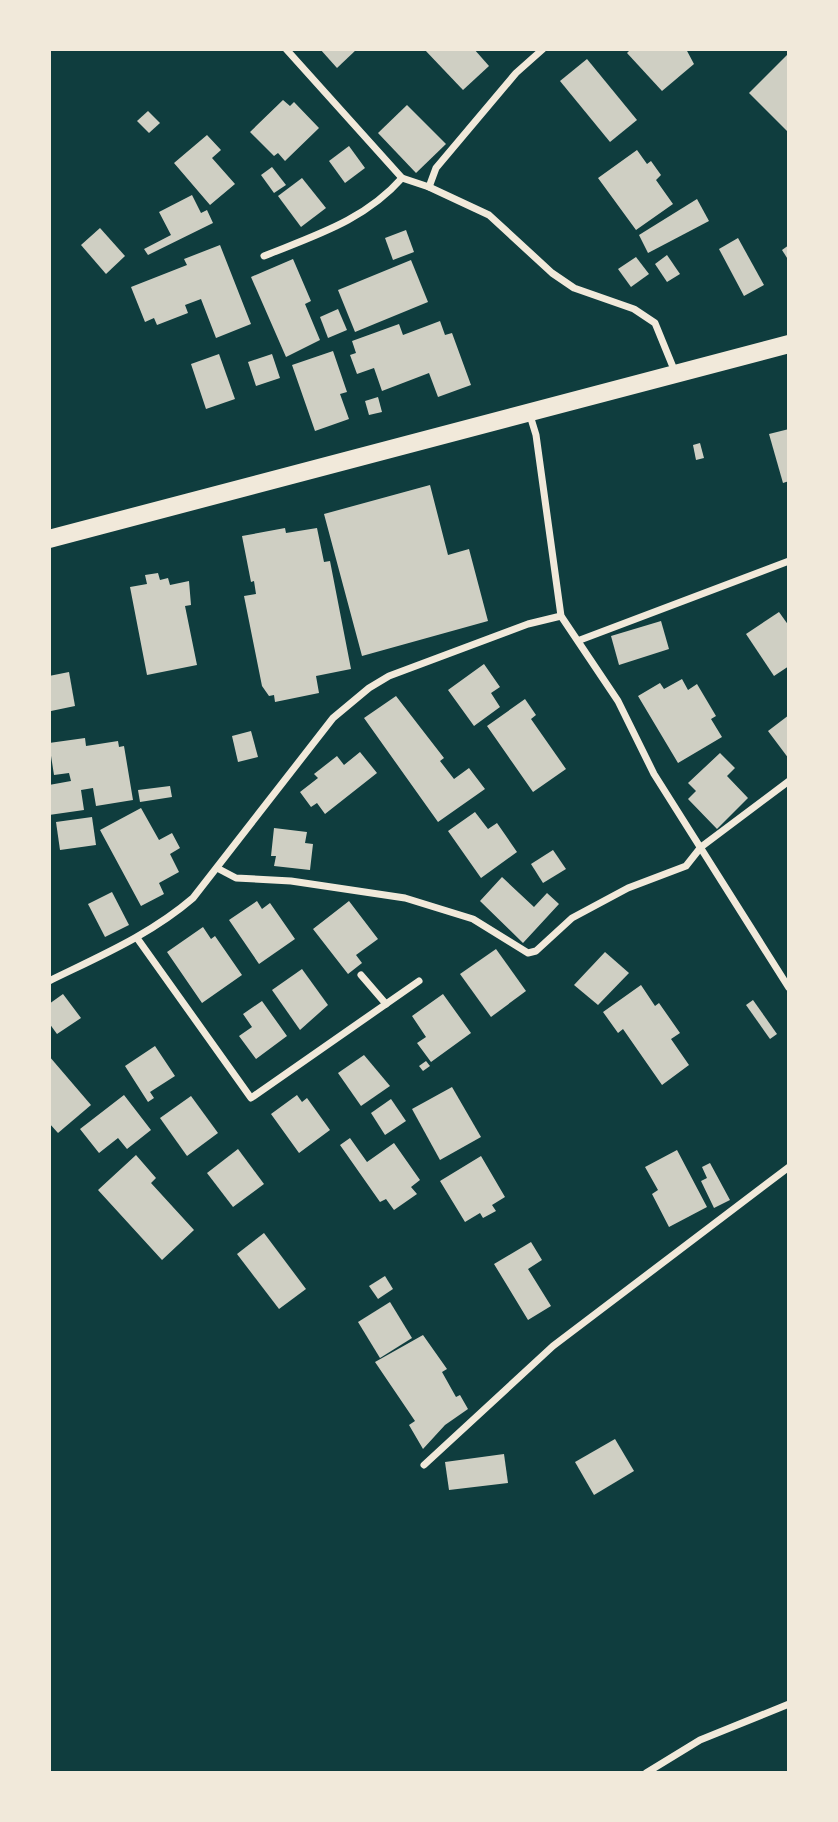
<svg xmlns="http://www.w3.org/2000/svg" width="838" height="1822" font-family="'Open Sans',sans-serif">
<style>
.building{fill:#cfcfc3}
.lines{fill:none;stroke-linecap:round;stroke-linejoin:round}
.minor{stroke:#f1e9da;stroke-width:7}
.primary{stroke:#f1e9da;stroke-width:18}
</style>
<rect width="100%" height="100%" fill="#0f3d3e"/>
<g class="building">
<polygon points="320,49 357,49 337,68"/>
<polygon points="424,49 474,49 489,66 463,90"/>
<polygon points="631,49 686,49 694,64 662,91 627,53"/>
<polygon points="789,53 789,133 749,93"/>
<polygon points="587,59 637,120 610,142 560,81"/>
<polygon points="283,100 290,106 294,102 319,128 285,161 278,153 274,156 250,132"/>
<polygon points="407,105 446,144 416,173 378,133"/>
<polygon points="148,111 160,123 149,133 137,121"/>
<polygon points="207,135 221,150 212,158 235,184 210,205 174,163"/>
<polygon points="349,146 365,168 345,183 329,161"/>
<polygon points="637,150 647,164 651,161 661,175 656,180 673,204 636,230 598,178"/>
<polygon points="272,167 286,185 274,193 261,175"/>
<polygon points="302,178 326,208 301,227 278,196"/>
<polygon points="192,195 201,213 207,210 213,223 148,255 144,249 171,235 159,212"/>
<polygon points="697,199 709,221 648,253 639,235"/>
<polygon points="100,228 125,256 106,274 81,245"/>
<polygon points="406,230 414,252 393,260 385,238"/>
<polygon points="738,238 764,285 744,296 719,249"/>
<polygon points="220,245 251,324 216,338 201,299 185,305 188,313 157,325 154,318 145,322 131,287 187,265 184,259"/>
<polygon points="789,245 789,261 782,250"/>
<polygon points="667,255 680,274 667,282 655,264"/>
<polygon points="636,257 649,274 631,287 618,269"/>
<polygon points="293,259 311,301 305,304 320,340 286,357 251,277"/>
<polygon points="411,260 428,302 355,332 338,290"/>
<polygon points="338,309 347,330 328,338 320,317"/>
<polygon points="440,321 445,335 452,333 471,385 438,397 429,373 382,391 374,368 357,374 350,355 356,353 352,341 399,324 403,335"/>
<polygon points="333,351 347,392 340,394 349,419 315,431 292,365"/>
<polygon points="219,354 235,399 206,409 191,364"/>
<polygon points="272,354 280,378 256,386 248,362"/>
<polygon points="378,397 382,412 369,415 365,401"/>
<polygon points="789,429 789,481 783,483 769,434"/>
<polygon points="700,443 704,458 696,460 693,445"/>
<polygon points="430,485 448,555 469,549 488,621 362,656 324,514"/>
<polygon points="285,528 286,533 317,528 324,562 330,561 351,669 316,676 319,693 275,702 274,695 269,696 262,686 244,596 256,594 254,581 251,582 242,536"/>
<polygon points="158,573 160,580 168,578 170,585 189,581 191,605 185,606 197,665 147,675 130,587 147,584 145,575"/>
<polygon points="779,612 789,626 789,666 774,676 746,634"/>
<polygon points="661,621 669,649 619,665 611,636"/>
<polygon points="484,664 500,687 491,693 500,707 474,726 448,690"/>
<polygon points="69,672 75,706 51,711 49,676"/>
<polygon points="682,679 688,690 697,684 716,716 711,719 722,737 678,763 638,696 660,683 664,689"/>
<polygon points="396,696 444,758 440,761 454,779 469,768 485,789 438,822 364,718"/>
<polygon points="525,699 536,715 531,719 566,769 533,792 487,726"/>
<polygon points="789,715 789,759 768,731"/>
<polygon points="251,731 258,757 238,762 232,736"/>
<polygon points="85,738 86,746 118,741 119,747 124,746 133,800 96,806 93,788 81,790 84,810 49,815 49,785 71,781 69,773 54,775 49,743"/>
<polygon points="360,752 377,773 325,814 317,803 311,807 300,792 318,778 314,774 337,756 344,765"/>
<polygon points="720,753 735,768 727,776 748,798 717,829 688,799 696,791 688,783"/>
<polygon points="170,786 172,797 140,802 138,790"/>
<polygon points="141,808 159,840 172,833 180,848 170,854 179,872 159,883 164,894 141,906 100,830"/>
<polygon points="475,812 488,829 497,823 517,852 481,878 448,831"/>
<polygon points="92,817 96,845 60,850 56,822"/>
<polygon points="274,828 307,832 305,843 313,844 310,870 274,866 276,856 271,856"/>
<polygon points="553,850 566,869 543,883 531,864"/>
<polygon points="502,877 534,907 547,893 559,904 523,943 480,901"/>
<polygon points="112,892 129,925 105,937 88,904"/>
<polygon points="257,901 262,909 270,903 295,939 259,964 229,920"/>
<polygon points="349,901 378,939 356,955 362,963 348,974 313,929"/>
<polygon points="203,927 211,939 215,936 242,975 202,1003 167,952"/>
<polygon points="496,949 526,991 491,1017 460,974"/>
<polygon points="605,952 629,973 598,1005 574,985"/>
<polygon points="302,969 328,1005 300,1030 272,990"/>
<polygon points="641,985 655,1006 659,1003 680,1033 671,1039 689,1065 662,1085 623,1029 618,1033 603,1012"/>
<polygon points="63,994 81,1018 57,1034 49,1023 49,1004"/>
<polygon points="443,994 471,1033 431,1062 417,1043 426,1037 412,1016"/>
<polygon points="753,1000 777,1034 770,1039 746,1005"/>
<polygon points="262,1001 287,1036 256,1059 239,1036 252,1027 243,1014"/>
<polygon points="155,1046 175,1076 150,1092 154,1098 148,1102 125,1066"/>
<polygon points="364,1055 390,1086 361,1106 338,1073"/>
<polygon points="49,1056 91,1105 58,1133 49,1123"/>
<polygon points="426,1061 430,1066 423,1071 419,1066"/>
<polygon points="452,1087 481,1137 440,1160 412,1109"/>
<polygon points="124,1095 151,1130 127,1149 118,1138 99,1153 80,1129"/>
<polygon points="297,1095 302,1102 307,1098 330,1130 299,1153 271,1114"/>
<polygon points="191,1096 218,1133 187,1156 160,1118"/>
<polygon points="391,1099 406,1121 385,1135 371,1113"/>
<polygon points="350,1138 367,1162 394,1143 420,1180 411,1187 417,1194 394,1210 386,1199 380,1202 340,1145"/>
<polygon points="238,1149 264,1184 233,1207 207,1173"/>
<polygon points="677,1150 707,1207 669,1227 652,1194 658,1190 645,1167"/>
<polygon points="136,1155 156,1178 151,1183 194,1230 162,1260 98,1190"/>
<polygon points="481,1156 505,1197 492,1205 496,1211 483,1218 480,1213 465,1222 440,1181"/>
<polygon points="710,1163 730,1200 714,1208 701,1181 707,1178 702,1167"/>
<polygon points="264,1233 306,1289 279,1309 237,1254"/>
<polygon points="531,1242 542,1260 528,1269 551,1306 528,1320 494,1264"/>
<polygon points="385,1276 393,1289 378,1299 369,1286"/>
<polygon points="390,1302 412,1338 380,1358 358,1322"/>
<polygon points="423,1335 447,1369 442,1372 456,1397 460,1395 468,1409 445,1425 423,1449 409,1425 415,1421 375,1362"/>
<polygon points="615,1439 634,1471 594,1495 575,1462"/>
<polygon points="504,1454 508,1483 449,1490 445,1462"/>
</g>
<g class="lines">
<g class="minor">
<polyline points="286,49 402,178"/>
<polyline points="429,187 436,168 516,73 543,49"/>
<path d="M264,256C316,235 365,220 402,178L429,187L489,215L552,273L574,288L634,309L655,323L675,372"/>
<polyline points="529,412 536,435 561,616 618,701 654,774 789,988"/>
<polyline points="580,640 789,561"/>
<polyline points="217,868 236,878 291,881 405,898 473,919 528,953 536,951 572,918 628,888 686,866 701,847 789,781"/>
<polyline points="137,938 251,1098 419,981"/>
<polyline points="361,975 386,1004"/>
<path d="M49,981C100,956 150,935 193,898L333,718L369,688L389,676L528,624L561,616"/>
<polyline points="424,1465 553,1346 789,1167"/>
<polyline points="646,1773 700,1740 789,1704"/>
</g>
<polyline class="primary" points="49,539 789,344"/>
</g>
<rect width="838" height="1822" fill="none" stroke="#f1e9da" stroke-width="102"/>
</svg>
